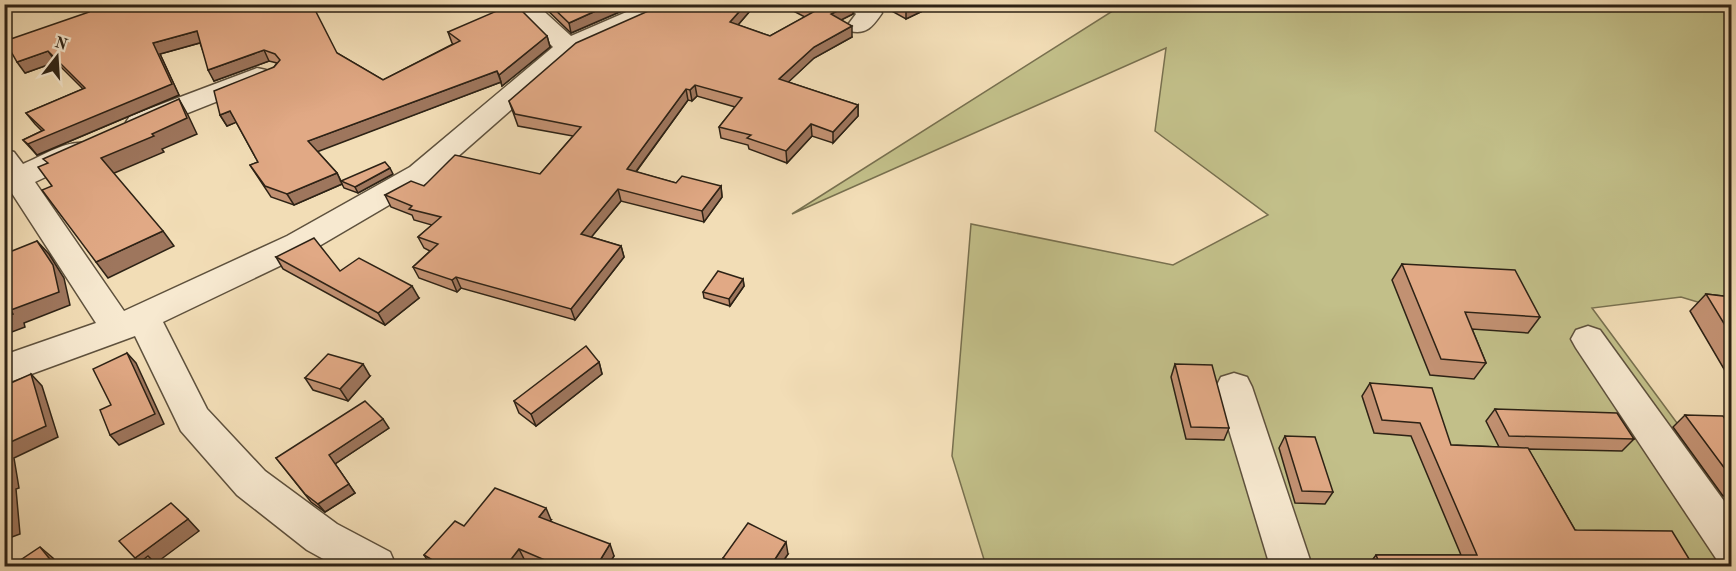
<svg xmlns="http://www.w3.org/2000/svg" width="1736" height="571" font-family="'Old Standard TT',serif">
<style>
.green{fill:#c2bf89;stroke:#78704f;stroke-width:1.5}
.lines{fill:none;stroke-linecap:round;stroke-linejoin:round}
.minor-casing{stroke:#5e513d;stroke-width:3}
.minor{fill:#f7e9d0;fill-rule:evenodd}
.wall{fill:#c29172;stroke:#2d2215;stroke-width:1.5}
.shaded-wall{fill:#9e765d;stroke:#2d2215;stroke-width:1.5}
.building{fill:#e1a985;stroke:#2d2215;stroke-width:1.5}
</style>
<rect width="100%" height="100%" fill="#f2ddb6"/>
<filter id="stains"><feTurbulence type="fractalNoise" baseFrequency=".00333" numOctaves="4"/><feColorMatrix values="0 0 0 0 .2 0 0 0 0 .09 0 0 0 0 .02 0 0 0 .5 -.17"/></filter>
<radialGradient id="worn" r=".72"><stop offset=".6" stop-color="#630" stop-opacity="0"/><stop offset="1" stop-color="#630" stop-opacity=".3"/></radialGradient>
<polygon class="green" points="1122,5 1731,5 1731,312 1681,297 1592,308 1731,496 1731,566 986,566 952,456 971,224 1173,265 1268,215 1155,131 1166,48 792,214"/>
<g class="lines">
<defs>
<g id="minor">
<path d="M510,4H536L571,36L645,4H677L674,9L577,52L430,181L309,252L163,322L207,409L265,471L337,524L390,552L396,566H336L307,550L237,495L181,431L135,336L4,384V355L96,323L4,181V149L14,152L23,164C43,156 68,138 90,144L94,150L90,156L35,182L124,311L287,236L410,167L553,47Z"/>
<path d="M847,4H874L882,13C873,26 867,35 850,31L847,26L856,14Z"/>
<polygon points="257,68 266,70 270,76 266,82 150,128 140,130 130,128 126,122 130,116"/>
<polygon points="1588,326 1600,330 1732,512 1732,566 1717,560 1576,348 1571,339 1576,330"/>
<polygon points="1234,373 1247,377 1252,387 1312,566 1270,566 1216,387 1221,377"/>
</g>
</defs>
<use href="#minor" class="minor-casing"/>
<use href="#minor" class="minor"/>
</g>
<g class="wall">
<polygon points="541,4 638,4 571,33"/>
<polygon points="664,4 756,4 738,25 770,36 805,17 780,4 853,4 853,14 841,20 852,37 814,58 788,82 858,105 858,116 833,143 812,136 787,163 749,149 748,145 721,138 719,127 735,107 697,96 692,101 688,100 636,172 676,183 721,186 722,197 704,222 621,201 591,237 621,246 624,257 575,320 461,288 457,292 419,278 413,267 430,251 424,248 418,237 432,225 414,220 412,215 391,207 385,195 424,186 540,174 573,136 518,126 509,101"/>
<polygon points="879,4 931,4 931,7 906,19"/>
<polygon points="89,12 337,53 383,80 453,44 452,43 448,32 547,36 550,47 502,86 501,82 317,151 337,173 341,181 393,174 358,193 344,188 342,184 294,205 271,197 250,165 258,162 236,122 227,126 220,115 274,67 277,63 269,61 214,81 200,43 160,54 179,95 37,155 23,140 42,131 35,124 26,113 83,89 56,62 25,73"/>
<polygon points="276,257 340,271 419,298 385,325 283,269"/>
<polygon points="1402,264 1540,317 1528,333 1472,329 1486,363 1474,379 1430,375 1392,280"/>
<polygon points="743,279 744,286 730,306 704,298 703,292"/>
<polygon points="1706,294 1731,297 1731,381 1690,311"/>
<polygon points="599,362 602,374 536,426 519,413 514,401"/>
<polygon points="1175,364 1229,428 1224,440 1186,439 1171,377"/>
<polygon points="370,376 348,401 313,390 305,378"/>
<polygon points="1370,383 1451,445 1499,447 1486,421 1495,409 1634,439 1622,451 1528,449 1575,530 1694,567 1367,567 1376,555 1461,555 1411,436 1374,433 1362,396"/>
<polygon points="1685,415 1731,428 1731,496 1723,496 1673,427"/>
<polygon points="389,428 335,464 355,493 325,512 311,502 276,458"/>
<polygon points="1285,436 1333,492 1325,504 1295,503 1279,448"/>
<polygon points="551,520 550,521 614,556 607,567 539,567 525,561 520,567 431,566 424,555 464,526"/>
<polygon points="788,554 779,567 724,567 723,558"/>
</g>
<g class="shaded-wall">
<polygon points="611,4 638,4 571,33 569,23"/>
<polygon points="746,4 756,4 731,33 730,22"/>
<polygon points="851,4 853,4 853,14 831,25 831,14"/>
<polygon points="914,4 931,4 931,7 906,19 906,8"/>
<polygon points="852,26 852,37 814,58 780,90 779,79 814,47"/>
<polygon points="197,31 203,42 160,54 179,95 37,155 28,144 153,43"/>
<polygon points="547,36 550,47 502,86 499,75"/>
<polygon points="264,50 269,61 214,81 208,70"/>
<polygon points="48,51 56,62 25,73 17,62"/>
<polygon points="497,71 501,82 314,153 308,141"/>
<polygon points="695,85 697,96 692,101 690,90"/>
<polygon points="686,89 688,100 629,181 627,169"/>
<polygon points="179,99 188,115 197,134 162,149 164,152 112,174 101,158"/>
<polygon points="858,105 858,116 833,143 833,132"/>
<polygon points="230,111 237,122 227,126 220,115"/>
<polygon points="811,124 812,136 787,163 786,151"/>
<polygon points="390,168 393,174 358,193 355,187"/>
<polygon points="337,173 342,184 294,205 287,194"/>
<polygon points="721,186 722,197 704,222 702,211"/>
<polygon points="618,189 621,201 584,246 581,234"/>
<polygon points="163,231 174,246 108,278 96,262"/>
<polygon points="37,241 49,254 64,278 70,305 24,323 25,327 4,335 4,317"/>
<polygon points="4,242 5,244 13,253 7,253 4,248"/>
<polygon points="621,246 624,257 575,320 571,309"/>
<polygon points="456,277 461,288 457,292 452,280"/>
<polygon points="743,279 744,286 730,306 729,299"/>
<polygon points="412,286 419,298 385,325 378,313"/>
<polygon points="127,353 136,363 164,424 119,445 110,435"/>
<polygon points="599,362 602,374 536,426 531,414"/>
<polygon points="363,364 370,376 348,401 340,389"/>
<polygon points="31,374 42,386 58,437 14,458 19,488 16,489 20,534 4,540 4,445"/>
<polygon points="383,419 389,428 335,464 355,493 325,512 318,504 329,455"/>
<polygon points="546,508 551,520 544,529 539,517"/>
<polygon points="188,519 199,531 156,563 160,567 144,567 135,558"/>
<polygon points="786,542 788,554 779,567 770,567"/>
<polygon points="610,544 614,556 607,567 596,567"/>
<polygon points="40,547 53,558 60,567 48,567"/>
<polygon points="519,549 525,561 520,567 505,567"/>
</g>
<g class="building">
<polygon points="86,4 312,4 337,53 383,80 460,41 448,32 513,4 515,4 547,36 499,75 497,71 308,141 337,173 287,194 265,186 250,165 258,162 230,111 220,115 214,91 274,67 280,60 275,54 264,50 208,70 197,31 153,43 172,84 28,144 23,140 44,130 26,113 85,88 48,51 17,62 5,41 89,12"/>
<polygon points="549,4 611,4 569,23"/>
<polygon points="664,4 746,4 730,22 770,36 815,11 801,4 851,4 831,14 852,26 814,47 779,79 858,105 833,132 811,124 786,151 747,138 751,135 719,127 742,98 695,85 690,90 686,89 627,169 676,183 682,176 721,186 702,211 618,189 581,234 621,246 571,309 456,277 452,280 413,267 438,244 418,237 441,217 409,209 412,206 385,195 411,181 424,186 455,155 540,174 581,127 515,114 509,101 576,43"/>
<polygon points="899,4 914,4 906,8"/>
<polygon points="179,99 187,118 152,134 154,136 101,158 163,231 96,262 42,190 52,186 38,167 48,163 43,159"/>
<polygon points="385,162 390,168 355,187 341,181"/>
<polygon points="314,238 340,271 359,258 412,286 378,313 276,257"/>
<polygon points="37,241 53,265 59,292 11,310 13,314 4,317 4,247 7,253"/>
<polygon points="1402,264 1515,270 1540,317 1465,312 1486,363 1441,359"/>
<polygon points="718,271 743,279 729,299 703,292"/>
<polygon points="1706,294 1731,297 1731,335"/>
<polygon points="586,346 599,362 531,414 514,401"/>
<polygon points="127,353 155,414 110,435 100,410 111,405 93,369"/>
<polygon points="328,354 363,364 340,389 305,378"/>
<polygon points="1175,364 1212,365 1229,428 1191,427"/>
<polygon points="31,374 46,426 4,445 4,386"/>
<polygon points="1370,383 1432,388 1451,445 1528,448 1575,530 1672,531 1694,567 1381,567 1376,555 1477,555 1420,423 1382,420"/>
<polygon points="365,401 383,419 329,455 349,484 318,504 305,494 276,458"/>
<polygon points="1495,409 1617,413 1634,439 1509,436"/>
<polygon points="1685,415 1723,416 1731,428 1731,477"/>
<polygon points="1285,436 1315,437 1333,492 1302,491"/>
<polygon points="495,488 546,508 539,517 610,544 596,567 561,567 519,549 505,567 444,567 424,555 455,521 464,526"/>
<polygon points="4,496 7,523 4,524"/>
<polygon points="171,503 188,519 135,558 119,541"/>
<polygon points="748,523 786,542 770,567 738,567 723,558"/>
<polygon points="40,547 53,563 48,567 10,567"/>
<polygon points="148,556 159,567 134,567"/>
</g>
<rect width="1736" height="571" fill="none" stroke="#f2ddb6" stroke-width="24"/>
<rect x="6" y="6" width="1724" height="559" fill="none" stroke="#2d2215" stroke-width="3"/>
<rect x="12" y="12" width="1712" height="547" fill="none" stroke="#2d2215" stroke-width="1.5"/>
<g transform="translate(57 57) rotate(17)" stroke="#f7e9d0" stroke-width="4.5" paint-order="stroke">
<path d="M0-4.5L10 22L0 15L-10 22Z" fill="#2d2215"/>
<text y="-9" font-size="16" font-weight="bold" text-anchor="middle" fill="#2d2215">N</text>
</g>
<rect width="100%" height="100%" filter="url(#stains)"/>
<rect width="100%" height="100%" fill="url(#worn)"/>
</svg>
